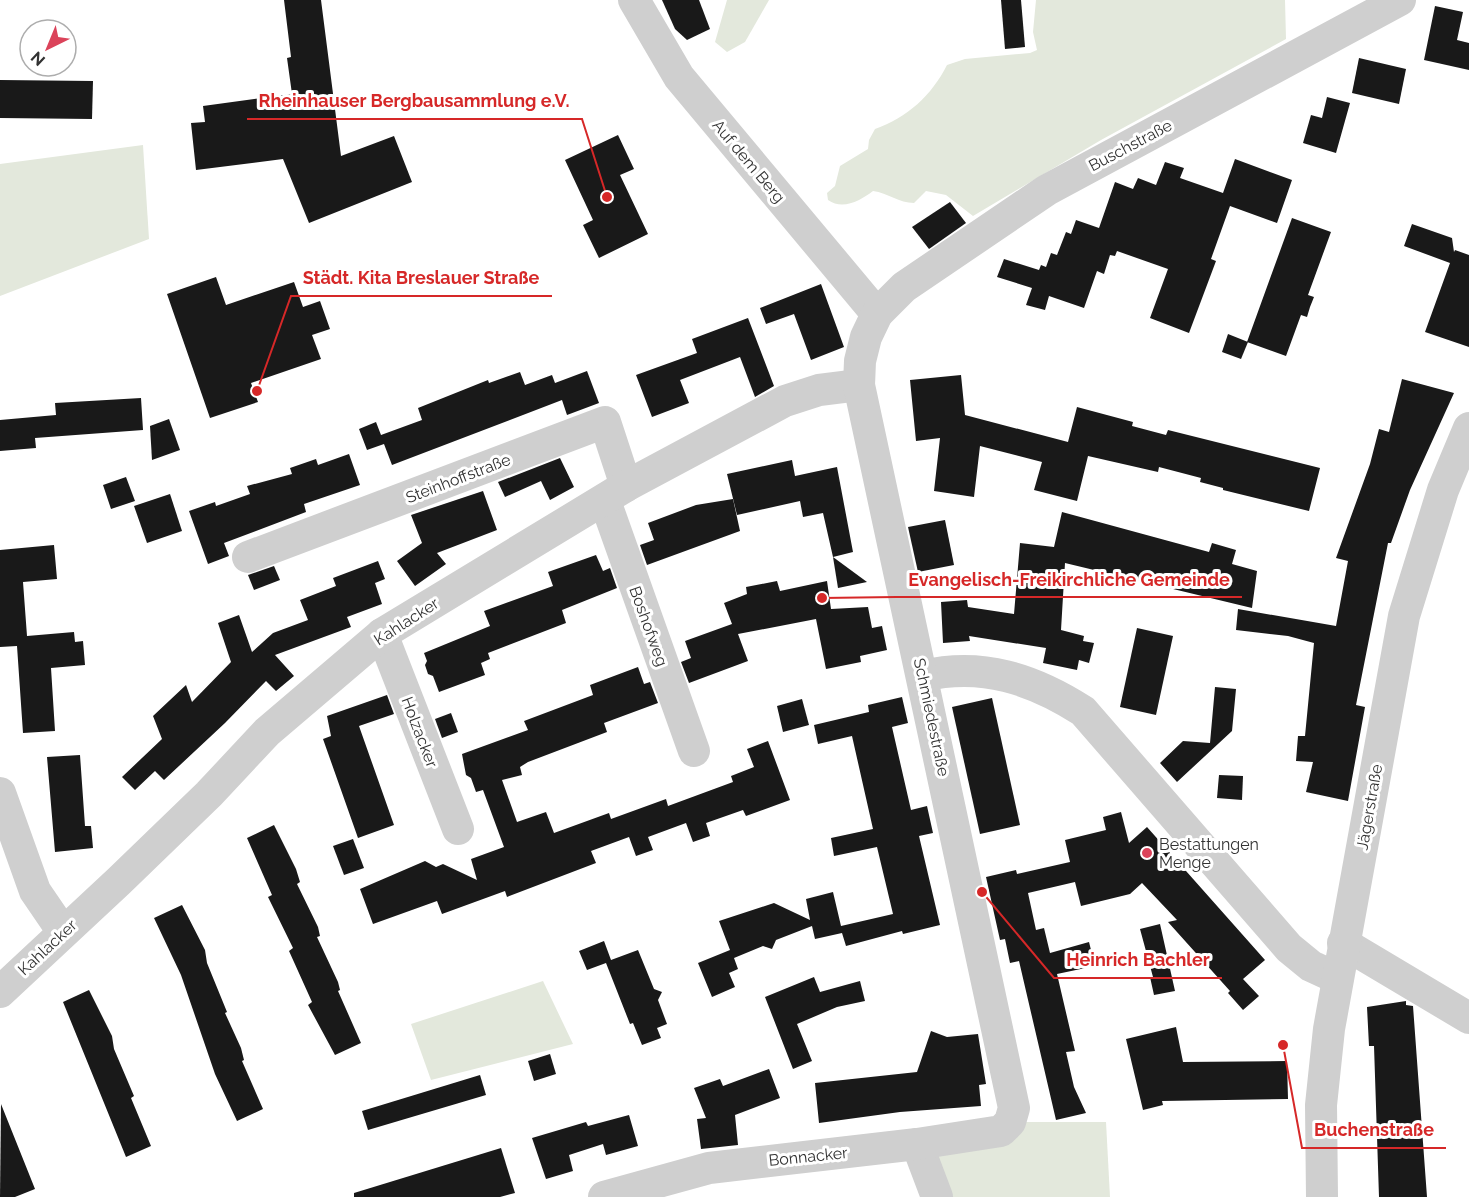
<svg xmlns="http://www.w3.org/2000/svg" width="1469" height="1197" font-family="Raleway,sans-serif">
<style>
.green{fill:#e3e8dc}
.building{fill:#191919}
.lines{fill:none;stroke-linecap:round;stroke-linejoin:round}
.minor{stroke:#cfcfcf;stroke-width:32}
.poi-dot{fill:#db435a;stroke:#fff;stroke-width:2}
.labels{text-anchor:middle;stroke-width:6;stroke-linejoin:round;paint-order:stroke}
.street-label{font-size:16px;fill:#323232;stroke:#fff}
.poi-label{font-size:16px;fill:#323232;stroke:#fff;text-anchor:start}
.leader{fill:none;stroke:#d62828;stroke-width:2}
.callout-dot{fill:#d62828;stroke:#fff;stroke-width:2}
.callout-label{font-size:18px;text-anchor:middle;font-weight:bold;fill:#d62828;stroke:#fff;stroke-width:6;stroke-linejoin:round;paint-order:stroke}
</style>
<rect width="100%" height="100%" fill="#fff"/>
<g class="green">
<polygon points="727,0 769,0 745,42 727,52 715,42"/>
<path d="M1036,0H1285L1286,39L1101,140L973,216L946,195L926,191L914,203C899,203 888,193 873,191C861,200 843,211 828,200L827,193L835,186L840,166L868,149L869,140L875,129C907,118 932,95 947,65L965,59L1030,53L1037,50L1033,32Z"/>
<polygon points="143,145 149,239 0,296 0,164"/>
<polygon points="543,981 573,1044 431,1080 411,1024"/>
<polygon points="1010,1122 1106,1122 1110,1197 937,1197 917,1144"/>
</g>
<g class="building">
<polygon points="284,0 321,0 341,156 394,136 412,182 309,223 283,159 196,170 191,123 205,122 203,106 292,94 287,58 291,57"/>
<polygon points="662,0 699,0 710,29 687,40 675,29"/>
<polygon points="1001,0 1021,0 1025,47 1005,49"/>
<polygon points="1435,6 1463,12 1457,40 1469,43 1469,70 1424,60"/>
<polygon points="1359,58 1406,69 1399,104 1352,93"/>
<polygon points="0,80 93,81 92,119 0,118"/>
<polygon points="1327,97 1350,103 1336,153 1303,143 1311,115 1322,118"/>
<polygon points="618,135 634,169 620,175 648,234 599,258 583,225 593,220 565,160"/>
<polygon points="1235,159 1292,180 1277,223 1230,206 1211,259 1216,261 1189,333 1150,318 1168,269 1117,251 1115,256 1110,255 1104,274 1097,271 1084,308 1049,296 1045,310 1026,305 1032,288 997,277 1004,259 1039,270 1041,265 1046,267 1051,253 1057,255 1066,232 1071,234 1076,220 1099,228 1115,182 1133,189 1138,178 1156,185 1165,162 1184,168 1180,178 1223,193"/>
<polygon points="950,202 966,223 929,249 912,227"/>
<polygon points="1292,218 1331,232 1308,295 1314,297 1310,307 1307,317 1301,315 1286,356 1247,342"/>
<polygon points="1412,224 1452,238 1454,252 1455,250 1469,255 1469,347 1425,332 1450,263 1404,246"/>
<polygon points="216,277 226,305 294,282 303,307 320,301 330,329 312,335 321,359 251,383 258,402 210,418 167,294"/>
<polygon points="821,284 844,347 811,360 794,314 766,324 760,308"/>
<polygon points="748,318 774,386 755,397 740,357 680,380 689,403 652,417 636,375 697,353 692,339"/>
<polygon points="1228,334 1248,342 1241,359 1222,352"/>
<polygon points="587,371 599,403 567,415 562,400 392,465 384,444 367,450 359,429 376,422 381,435 422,420 418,408 488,380 489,383 520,372 525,385 552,375 555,383"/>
<polygon points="961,375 965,415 1068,442 1077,407 1133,422 1132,426 1166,435 1168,430 1320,468 1309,511 1223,490 1223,488 1200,482 1201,478 1159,467 1158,472 1088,456 1077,501 1034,490 1042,462 980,446 974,497 934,491 940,438 916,441 910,380"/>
<polygon points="1402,379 1454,393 1410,490 1391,543 1388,543 1356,705 1365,707 1348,801 1306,792 1313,762 1296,761 1298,736 1305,736 1314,643 1288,636 1236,630 1238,609 1336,626 1348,561 1336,558 1370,464 1379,429 1389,432"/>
<polygon points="141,398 143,430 35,438 36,448 0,451 0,420 56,415 55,403"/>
<polygon points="169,419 180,450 152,460 150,426"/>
<polygon points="349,454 360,485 304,504 306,512 224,543 229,556 208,564 189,511 215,502 216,506 250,494 247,486 292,474 290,468 316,459 318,465"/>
<polygon points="560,458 574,487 550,500 541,481 505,497 498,482"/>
<polygon points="792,460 795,476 837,467 853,552 833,557 823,513 803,517 800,501 737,515 727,474"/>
<polygon points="126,477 135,501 111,509 103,485"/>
<polygon points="483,491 497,530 437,553 446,564 415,586 397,561 422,543 411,515"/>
<polygon points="170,494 182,531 147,543 134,506"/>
<polygon points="733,499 740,531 647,565 640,545 654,540 648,523 696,505"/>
<polygon points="1062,512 1209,552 1212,543 1236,550 1232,564 1257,571 1252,608 1065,563 1061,630 1084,636 1083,641 1094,643 1089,663 1079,660 1077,670 1043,663 1046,648 969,636 970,641 943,643 941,602 967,600 968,607 1014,614 1020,543 1054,547"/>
<polygon points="945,520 954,565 918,572 908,527"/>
<polygon points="54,545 57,579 23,582 27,636 74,632 75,642 83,641 85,665 51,668 55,731 23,733 17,646 0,647 0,550"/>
<polygon points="596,555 603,571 610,568 617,588 562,610 566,623 488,653 490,659 481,663 485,675 439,692 433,676 428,674 425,665 427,661 424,653 490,626 484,611 553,586 548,572"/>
<polygon points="833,557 867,582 838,588"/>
<polygon points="378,561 385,579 375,583 382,604 347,617 351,627 275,655 294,676 276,691 266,681 225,723 164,780 155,771 135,790 122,777 162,739 153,716 186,685 192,702 231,662 218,623 239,615 252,652 273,633 308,620 300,600 336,586 333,578"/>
<polygon points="274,566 280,580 254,590 248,575"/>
<polygon points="777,581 780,591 827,581 831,609 868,607 872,628 882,626 887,650 860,656 861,662 826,669 816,619 738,634 748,661 689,683 681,662 691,658 685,641 732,624 724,603 747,594 746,587"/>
<polygon points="1137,628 1173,636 1156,715 1120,707"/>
<polygon points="638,667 644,684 650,682 658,703 604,723 607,732 528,762 520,767 522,775 502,780 517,822 546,812 554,833 609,813 611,819 666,799 668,806 733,782 731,776 754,767 747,749 768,741 790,800 746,816 743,810 706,823 710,836 693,842 686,823 648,837 653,850 636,856 629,837 591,851 596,863 507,897 505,891 442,914 437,901 373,924 360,889 425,861 436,867 443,864 477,880 471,859 504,847 483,790 476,792 471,778 466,775 462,754 528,730 524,721 593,695 590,685"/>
<polygon points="1215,687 1236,689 1232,731 1177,782 1160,763 1183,741 1210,743"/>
<polygon points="387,695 394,714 359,726 394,825 358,838 323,739 331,736 327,716"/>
<polygon points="902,697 908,723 892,727 911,810 927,806 933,833 919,836 940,925 903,934 902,931 846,946 842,933 815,939 812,926 776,940 772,949 763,946 734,958 738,969 729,973 735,987 712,997 698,963 730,950 719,921 774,903 810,920 806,899 833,892 841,926 893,914 877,847 834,856 831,838 873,829 852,736 818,744 814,725 869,712 868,705"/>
<polygon points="992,698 1020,825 980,834 952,707"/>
<polygon points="802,699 809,725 783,732 777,706"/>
<polygon points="451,713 458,732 442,738 435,719"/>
<polygon points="80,755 85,826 91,826 93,848 55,852 47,757"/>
<polygon points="1219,775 1243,776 1242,800 1217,798"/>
<polygon points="1121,812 1129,843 1147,827 1265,960 1243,979 1259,996 1243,1010 1228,993 1230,991 1168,922 1177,920 1142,883 1130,894 1081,906 1075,882 1028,893 1036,930 1044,928 1050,953 1089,942 1095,966 1057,974 1075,1051 1066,1052 1074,1087 1086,1113 1056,1120 1019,961 1010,963 1005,939 1000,940 986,877 1016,870 1017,874 1070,862 1065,840 1106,830 1103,817"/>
<polygon points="274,825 296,869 300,882 297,884 318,927 320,936 317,937 338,982 340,990 338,991 361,1043 335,1055 308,1005 312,1002 289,951 293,948 268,897 272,895 247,838"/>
<polygon points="353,839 364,868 344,875 333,846"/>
<polygon points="182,905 205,950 207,963 227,1012 225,1013 241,1048 244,1060 242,1061 263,1109 237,1121 215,1074 181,975 154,918"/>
<polygon points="1160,924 1175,991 1154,995 1150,977 1153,977 1140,929"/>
<polygon points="604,941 611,960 638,950 654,989 662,992 658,1000 667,1024 657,1028 661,1038 642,1045 633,1023 630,1024 606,963 587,970 579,951"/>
<polygon points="814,977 820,992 860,981 865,1001 837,1007 797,1024 812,1061 793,1069 765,997"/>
<polygon points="89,990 112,1036 114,1049 134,1096 131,1098 151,1146 126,1157 63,1002"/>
<polygon points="1406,1001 1406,1005 1413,1006 1427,1197 1379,1197 1374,1046 1369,1046 1367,1007"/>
<polygon points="1176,1027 1183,1062 1287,1061 1288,1099 1162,1101 1163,1105 1143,1110 1126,1039"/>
<polygon points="931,1031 947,1037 978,1034 986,1084 979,1085 981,1106 900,1112 819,1123 815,1083 917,1072"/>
<polygon points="550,1054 556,1074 534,1081 528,1061"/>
<polygon points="769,1069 780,1098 735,1115 738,1145 701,1149 697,1119 706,1118 694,1088 720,1079 723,1086"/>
<polygon points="480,1075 486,1095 368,1130 362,1111"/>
<polygon points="1,1104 35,1189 15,1197 0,1197"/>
<polygon points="629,1115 638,1146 606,1155 603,1144 569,1155 573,1171 546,1179 532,1138 586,1122 588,1126"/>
<polygon points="501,1148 515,1193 500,1197 354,1197 354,1193"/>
</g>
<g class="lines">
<g class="minor">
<polyline points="634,0 679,77 877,314"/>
<polyline points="605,501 694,751"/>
<polyline points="248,557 605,422 626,486"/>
<polyline points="382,634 458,829"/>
<path d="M923,676C982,662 1033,679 1083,711L1289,948L1311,966L1337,978"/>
<polyline points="0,793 35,891 63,932"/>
<polyline points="1343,943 1469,1018"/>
<polyline points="0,992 119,881 209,794 267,732 382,634 626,486 785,401 819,390 859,385"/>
<polyline points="917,1144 937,1197"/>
<polyline points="604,1197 709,1168 917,1144 1001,1131 1010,1122 1014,1108 859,385 860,361 866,337 877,314 904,287 1047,190 1400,0"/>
<polyline points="1322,1197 1321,1105 1329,1029 1404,616 1443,490 1469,428"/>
</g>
</g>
<circle class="poi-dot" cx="1147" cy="853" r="6"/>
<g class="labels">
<g class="street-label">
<text transform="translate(1130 145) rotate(-28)" y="6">Buschstraße</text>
<text transform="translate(749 161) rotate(50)" y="6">Auf dem Berg</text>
<text transform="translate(458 478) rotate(-21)" y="6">Steinhoffstraße</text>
<text transform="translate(406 621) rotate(-33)" y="6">Kahlacker</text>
<text transform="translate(649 626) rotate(70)" y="6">Boshofweg</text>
<text transform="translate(932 717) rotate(78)" y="6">Schmiedestraße</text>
<text transform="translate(420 732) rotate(69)" y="6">Holzacker</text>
<text transform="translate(1369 807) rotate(-80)" y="6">Jägerstraße</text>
<text transform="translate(47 947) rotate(-43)" y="6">Kahlacker</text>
<text transform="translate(808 1156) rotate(-6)" y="6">Bonnacker</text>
</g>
<g class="poi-label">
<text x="1159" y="850">Bestattungen<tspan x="1159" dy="18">Menge</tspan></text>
</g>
</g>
<path class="leader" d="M607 197L582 119H247M257 391L291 296H552M822 598L896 597H1242M982 892L1054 978H1222M1283 1045L1302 1148H1446"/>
<g class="callout-dot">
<circle cx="607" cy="197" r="6"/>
<circle cx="257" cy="391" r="6"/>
<circle cx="822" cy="598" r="6"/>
<circle cx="982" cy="892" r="6"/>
<circle cx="1283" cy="1045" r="6"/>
</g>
<g class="callout-label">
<text x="414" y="107">Rheinhauser Bergbausammlung e.V.</text>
<text x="421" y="284">Städt. Kita Breslauer Straße</text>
<text x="1069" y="586">Evangelisch-Freikirchliche Gemeinde</text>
<text x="1138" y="966">Heinrich Bachler</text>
<text x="1374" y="1136">Buchenstraße</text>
</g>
<g transform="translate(48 48) rotate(223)"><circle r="28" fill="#ffffff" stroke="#adadad" stroke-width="1.5"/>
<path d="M0-4.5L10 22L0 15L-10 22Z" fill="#db435a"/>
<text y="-9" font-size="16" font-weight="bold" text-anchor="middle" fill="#323232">N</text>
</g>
</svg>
